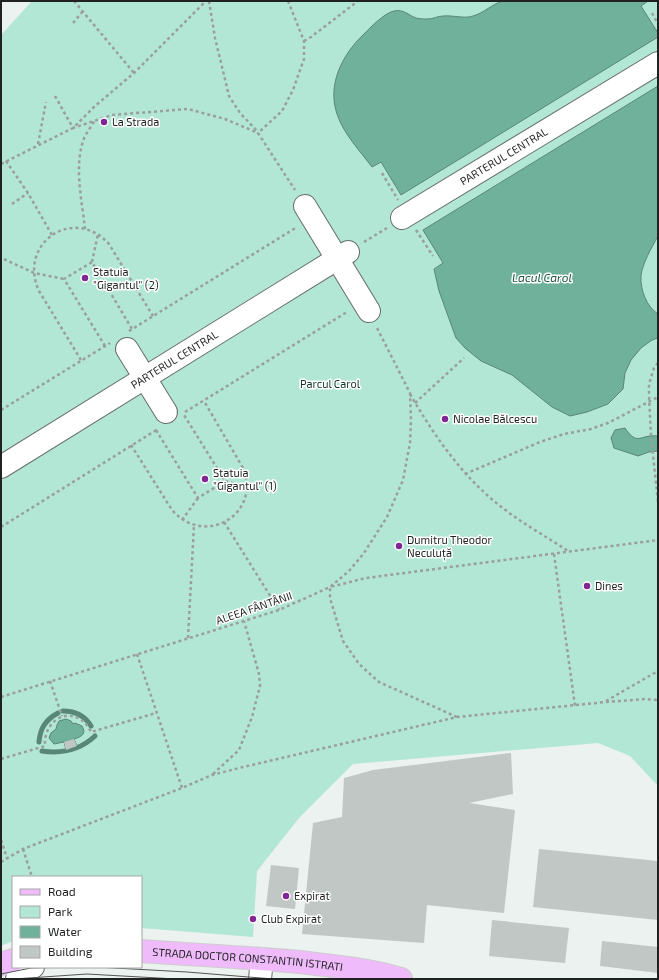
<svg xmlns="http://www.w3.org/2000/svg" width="659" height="980" font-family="'Exo 2',sans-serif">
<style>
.green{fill:#b2e7d5}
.water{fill:#70b19c;stroke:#588677}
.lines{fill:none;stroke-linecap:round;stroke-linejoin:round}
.stream{stroke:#588677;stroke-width:5}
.building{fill:#c0c7c5}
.minor-casing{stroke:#676d6b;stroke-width:24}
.major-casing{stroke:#cecece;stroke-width:24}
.path{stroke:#9a9f9d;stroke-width:2.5;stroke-dasharray:3 3;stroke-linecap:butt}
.minor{stroke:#fff;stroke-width:22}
.major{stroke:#efbbfb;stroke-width:22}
.tram{stroke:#525655;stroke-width:1}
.poi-dot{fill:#802694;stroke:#fff;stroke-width:1.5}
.labels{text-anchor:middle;stroke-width:3;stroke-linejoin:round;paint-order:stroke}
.poi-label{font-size:11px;fill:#1f2221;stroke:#fff;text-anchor:start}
.street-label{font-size:11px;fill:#1f2221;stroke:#fff}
.park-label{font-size:11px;fill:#14342b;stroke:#fff}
.water-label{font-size:12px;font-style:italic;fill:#235849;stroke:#fff}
</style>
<rect width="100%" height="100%" fill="#ebf2ef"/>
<polygon class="green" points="32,1 658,1 658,786 630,756 598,743 353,764 299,818 257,871 253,937 141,928 141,877 13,877 13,941 1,946 1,35"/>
<g class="water">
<path d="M503,1H648L641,6L658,33V37L401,195L381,162L372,167C360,151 343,133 337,114C327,85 342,55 363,35C370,28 384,13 394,11C404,9 408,15 416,18C420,19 425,19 428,19C433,19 438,16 443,16C453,15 464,19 473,16C484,13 492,4 503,1Z"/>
<path d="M658,86V236C652,247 642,264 641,276C640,290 647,307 658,314V338L652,340L641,348L631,360L625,373L623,389L608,404L587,412L570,416L552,407L512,375L481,361L465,348L456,338L439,291L434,269L443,263L423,230Z"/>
<path d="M625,428C638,447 639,434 658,436V451L649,452L638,456L614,448L611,438L615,430Z"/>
<path d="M66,719L71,721L73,724L75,723L82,726C87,734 81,737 74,739L77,746L66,750L64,742L54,744L49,738L51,733L56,729L57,725L59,721Z"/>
</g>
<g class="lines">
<g class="stream">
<path d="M63,711C76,711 85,716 91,726"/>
<path d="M39,742C40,729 45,720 58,713"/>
<path d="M42,751C62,754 80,750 95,736"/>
</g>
</g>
<g class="building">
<polygon points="74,739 77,746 66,750 64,742"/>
<polygon points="511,753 513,794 469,803 515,810 504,913 427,905 424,943 302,934 313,823 342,817 344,778 373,770"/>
<polygon points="539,849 658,861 658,920 533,907"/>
<polygon points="271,865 299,868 295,909 266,906"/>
<polygon points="492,920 569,928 565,963 489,956"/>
<polygon points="602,941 658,947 658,973 600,966"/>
</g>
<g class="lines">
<defs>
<g id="minor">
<polyline points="305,206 369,311"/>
<path id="s1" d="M402,218L658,63"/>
<polyline points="127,349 166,412"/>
<path id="s2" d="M1,467L348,252"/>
<polyline points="17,979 33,967"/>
<polyline points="260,979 262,959"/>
</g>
<g id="major">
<path id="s3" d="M141,951C194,955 246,957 299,962C333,966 367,969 401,979"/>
<polyline points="1,964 13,960"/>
</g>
</defs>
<use href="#minor" class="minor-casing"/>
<use href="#major" class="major-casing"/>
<g class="path">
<polyline points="74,1 134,73"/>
<polyline points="209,1 215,38 229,96 240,113 258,132"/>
<polyline points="288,1 304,41 304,59 293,90 282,111 258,133 295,190"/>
<polyline points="652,13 658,24"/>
<polyline points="73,23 83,11"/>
<polyline points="304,41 311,37 358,1"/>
<polyline points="55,96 73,128 112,115 188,109 225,119 258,133"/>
<polyline points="38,144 46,102"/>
<polyline points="6,161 28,193 52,235"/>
<polyline points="1,164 73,128 95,106 134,73 206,1"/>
<polyline points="382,173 398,200"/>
<polyline points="12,204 28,193"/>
<path d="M85,229C82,200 73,164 85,136C88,131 92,125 95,120"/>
<polyline points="416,230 433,256"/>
<polyline points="364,242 387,228"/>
<polyline points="4,259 34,273 64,279"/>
<polyline points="92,262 98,234"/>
<polyline points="129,331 297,227"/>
<polyline points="105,346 64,279 92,262 132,329"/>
<path d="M81,360L39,291C17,243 74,205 109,244L153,316"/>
<polyline points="658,363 654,368 649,384 649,395 651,436 658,502"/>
<path d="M410,394C435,437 464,479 504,509C525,525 547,537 568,551"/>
<polyline points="415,403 464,358"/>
<polyline points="1,410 110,343"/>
<polyline points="185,412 347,312"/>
<polyline points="156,430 198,498 225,481 184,415"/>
<path d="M131,445L172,510C205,548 262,514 243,468L204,401"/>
<polyline points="465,474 540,442 564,434 591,429 608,423 658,397"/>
<polyline points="225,481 247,487"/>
<polyline points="182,520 198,498"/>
<polyline points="224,522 279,610"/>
<polyline points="1,527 158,429"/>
<polyline points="554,554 575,706"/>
<polyline points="188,638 194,525"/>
<polyline points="137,654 182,788"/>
<polyline points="50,681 62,716"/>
<polyline points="1,697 279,610 330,587 349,571 364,553 387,517 403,480 410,443 411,419 410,393 377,328"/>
<polyline points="606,701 658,671"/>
<polyline points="457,717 379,682 359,664 343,641 330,598 330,587 366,578 658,540"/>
<path d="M1,759L45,746C43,716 77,703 91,732L156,713"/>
<polyline points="213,774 239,750 252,717 260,686 259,674 244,621"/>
<polyline points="1,840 7,858"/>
<polyline points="23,849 32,877"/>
<polyline points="1,862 23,849 182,788 212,775 239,768 457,717 606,702 646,699 658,700"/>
</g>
<use href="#minor" class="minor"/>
<use href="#major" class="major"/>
<g class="tram">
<polyline points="96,967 187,972 273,979"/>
<polyline points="1,974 31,968 76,967"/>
<polyline points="14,979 87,974 176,979"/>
</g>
</g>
<g class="poi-dot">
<circle cx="104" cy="122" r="4"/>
<circle cx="85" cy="278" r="4"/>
<circle cx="445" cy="419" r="4"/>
<circle cx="205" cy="479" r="4"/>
<circle cx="399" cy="546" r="4"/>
<circle cx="587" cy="586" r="4"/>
<circle cx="286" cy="896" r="4"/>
<circle cx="253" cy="919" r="4"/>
</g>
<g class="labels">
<g class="poi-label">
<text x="112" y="126">La Strada</text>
<text x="93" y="276">Statuia<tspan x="93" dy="13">"Gigantul" (2)</tspan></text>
<text x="453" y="423">Nicolae Bălcescu</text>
<text x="213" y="477">Statuia<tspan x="213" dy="13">"Gigantul" (1)</tspan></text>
<text x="407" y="544">Dumitru Theodor<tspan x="407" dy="13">Neculuță</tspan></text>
<text x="595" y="590">Dines</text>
<text x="294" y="900">Expirat</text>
<text x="261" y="923">Club Expirat</text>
</g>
<g class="street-label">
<text dy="4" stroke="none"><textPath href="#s1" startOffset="119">PARTERUL CENTRAL</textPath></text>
<text dy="4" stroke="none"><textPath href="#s2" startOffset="204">PARTERUL CENTRAL</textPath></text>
<text transform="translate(254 608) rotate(-19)" y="4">ALEEA FÂNTÂNII</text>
<text dy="4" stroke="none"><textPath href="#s3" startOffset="107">STRADA DOCTOR CONSTANTIN ISTRATI</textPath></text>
</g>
<g class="park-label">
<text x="330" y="388">Parcul Carol</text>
</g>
<g class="water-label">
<text x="542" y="282">Lacul Carol</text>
</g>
</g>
<rect width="659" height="980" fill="none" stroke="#1f2221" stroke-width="4"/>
<rect x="12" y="876" width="130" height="92" fill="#ffffff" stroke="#a5a7a6"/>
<rect x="20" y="889" width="20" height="6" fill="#efbbfb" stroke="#a5a7a6"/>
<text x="48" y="896" font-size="12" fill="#1f2221">Road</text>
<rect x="20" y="906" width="20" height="12" fill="#b2e7d5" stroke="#a5a7a6"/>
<text x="48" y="916" font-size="12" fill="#1f2221">Park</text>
<rect x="20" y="926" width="20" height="12" fill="#70b19c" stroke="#a5a7a6"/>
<text x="48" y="936" font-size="12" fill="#1f2221">Water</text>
<rect x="20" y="946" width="20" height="12" fill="#c0c7c5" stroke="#a5a7a6"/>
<text x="48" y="956" font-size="12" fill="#1f2221">Building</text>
</svg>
